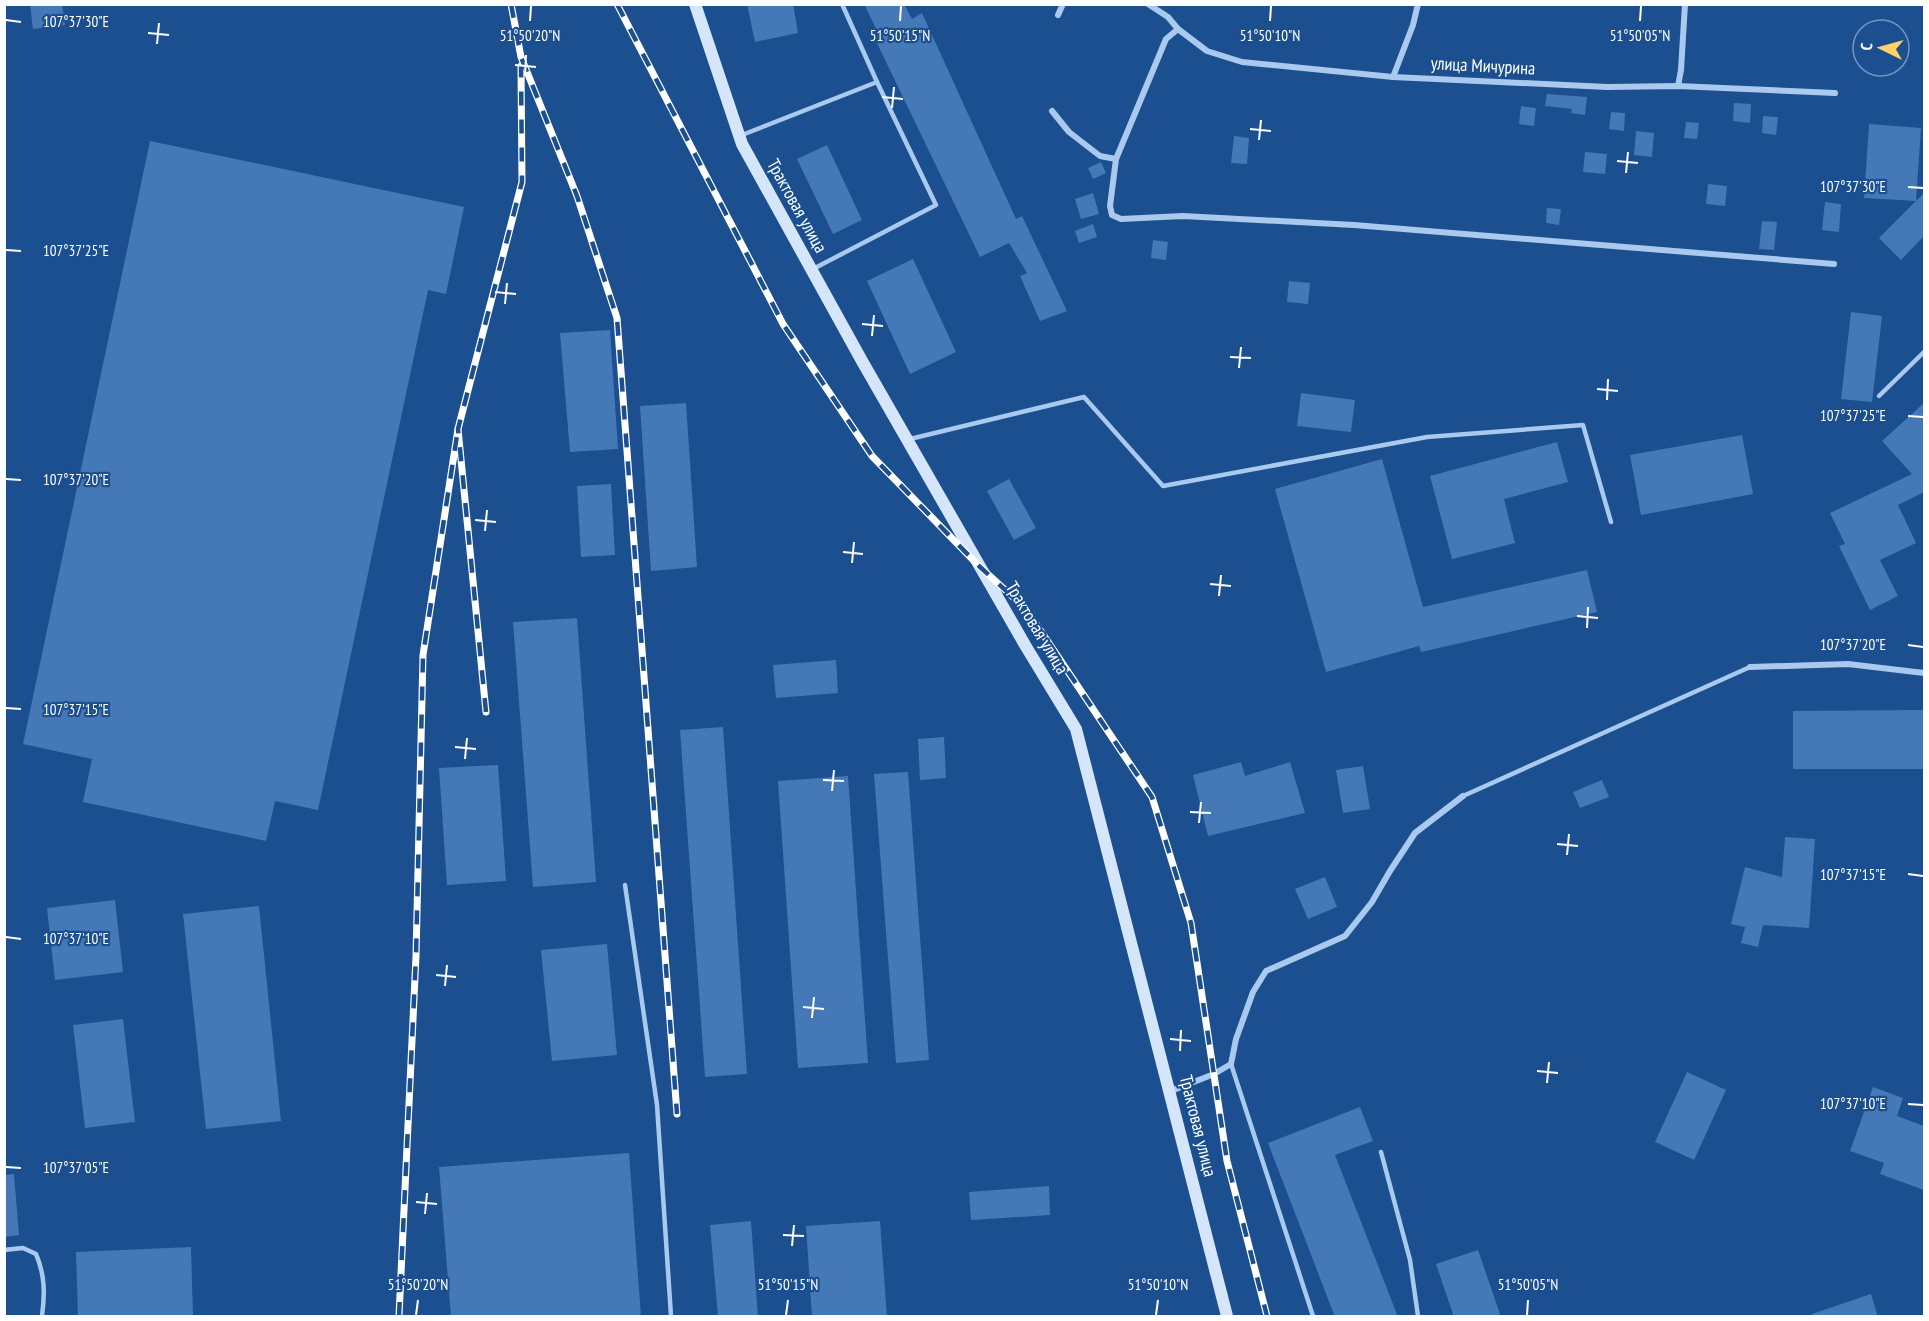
<svg xmlns="http://www.w3.org/2000/svg" width="1929" height="1321" font-family="'PT Sans Narrow',sans-serif">
<style>
.building{fill:#4478b7}
.lines{fill:none;stroke-linecap:round;stroke-linejoin:round}
.service{stroke:#a9c9ee;stroke-width:4.5}
.minor{stroke:#a9c9ee;stroke-width:6}
.secondary{stroke:#d6e6fa;stroke-width:12}
.rail-casing{stroke:#fff;stroke-width:7}
.rail{stroke:#1b4f8f;stroke-width:4.5;stroke-dasharray:14;stroke-linecap:butt}
.ticks{fill:none;stroke:#fff;stroke-width:2}
.labels{text-anchor:middle;stroke-width:4.5;stroke-linejoin:round;paint-order:stroke}
.street-label{font-size:18px;fill:#fff;stroke:#1b4f8f}
.ticks-label{font-size:15px;text-anchor:middle;fill:#fff;stroke:#1b4f8f;stroke-width:4.5;stroke-linejoin:round;paint-order:stroke}
</style>
<rect width="100%" height="100%" fill="#1b4f8f"/>
<g class="building">
<polygon points="30,4 62,4 65,25 33,29"/>
<polygon points="747,4 793,4 798,33 755,42"/>
<polygon points="864,4 904,4 912,19 922,13 1016,219 1022,216 1067,311 1040,321 1020,276 1027,273 1009,243 980,257 874,37 879,35"/>
<polygon points="1547,94 1587,97 1585,115 1571,113 1572,109 1545,106"/>
<polygon points="1734,103 1751,104 1750,123 1733,121"/>
<polygon points="1521,106 1536,108 1534,126 1519,124"/>
<polygon points="1611,112 1625,113 1624,131 1609,129"/>
<polygon points="1763,116 1778,117 1776,135 1762,133"/>
<polygon points="1686,122 1699,123 1697,139 1684,138"/>
<polygon points="1869,124 1921,128 1916,201 1864,198"/>
<polygon points="1636,131 1654,133 1652,157 1634,155"/>
<polygon points="1234,136 1249,138 1247,164 1231,163"/>
<polygon points="150,141 464,207 446,294 428,290 318,810 275,801 266,841 83,802 92,759 23,744"/>
<polygon points="827,145 862,220 833,234 797,159"/>
<polygon points="1585,152 1607,154 1605,174 1583,172"/>
<polygon points="1101,162 1106,173 1093,179 1088,168"/>
<polygon points="1708,184 1727,186 1725,206 1706,204"/>
<polygon points="1093,193 1099,214 1081,219 1075,199"/>
<polygon points="1924,193 1924,236 1901,260 1879,238"/>
<polygon points="1825,202 1841,204 1839,232 1822,230"/>
<polygon points="1547,208 1561,209 1559,225 1546,223"/>
<polygon points="1762,221 1777,222 1774,250 1759,249"/>
<polygon points="1093,224 1097,237 1079,243 1075,231"/>
<polygon points="1153,240 1168,242 1166,260 1151,258"/>
<polygon points="913,259 956,352 910,374 867,281"/>
<polygon points="1289,281 1310,283 1308,304 1287,302"/>
<polygon points="1851,312 1882,316 1872,402 1841,399"/>
<polygon points="610,330 618,449 570,452 560,333"/>
<polygon points="1301,393 1355,400 1351,432 1297,426"/>
<polygon points="686,403 697,567 651,571 640,406"/>
<polygon points="1924,403 1924,492 1898,505 1916,543 1880,560 1898,596 1870,610 1839,546 1845,544 1830,513 1912,474 1882,441"/>
<polygon points="1742,435 1753,494 1641,515 1630,455"/>
<polygon points="1557,442 1568,482 1504,499 1515,543 1452,559 1430,476"/>
<polygon points="1382,459 1423,607 1587,570 1597,612 1421,652 1419,646 1326,672 1275,489"/>
<polygon points="1009,479 1036,528 1014,540 987,491"/>
<polygon points="611,484 615,555 581,557 577,486"/>
<polygon points="577,618 596,882 533,887 513,622"/>
<polygon points="836,660 838,693 776,698 773,665"/>
<polygon points="1923,710 1924,769 1793,769 1793,711"/>
<polygon points="723,727 747,1074 705,1077 680,730"/>
<polygon points="944,737 946,778 920,780 918,739"/>
<polygon points="1241,762 1245,776 1290,762 1305,813 1208,836 1193,775"/>
<polygon points="498,765 506,881 447,885 439,768"/>
<polygon points="1363,766 1370,809 1343,813 1336,770"/>
<polygon points="908,772 929,1060 896,1063 874,774"/>
<polygon points="848,776 868,1063 798,1068 778,781"/>
<polygon points="1602,780 1609,797 1580,808 1573,792"/>
<polygon points="1785,837 1815,839 1809,928 1763,925 1758,947 1741,943 1745,927 1731,924 1745,867 1782,877"/>
<polygon points="1325,877 1337,907 1308,919 1295,889"/>
<polygon points="115,900 123,972 55,980 47,908"/>
<polygon points="259,906 281,1121 206,1129 183,914"/>
<polygon points="607,944 617,1055 552,1061 541,950"/>
<polygon points="123,1019 135,1122 85,1128 73,1025"/>
<polygon points="1687,1072 1726,1090 1694,1160 1655,1142"/>
<polygon points="1873,1087 1903,1098 1897,1116 1924,1126 1924,1190 1880,1174 1884,1163 1850,1151"/>
<polygon points="1360,1107 1373,1141 1335,1155 1398,1317 1335,1317 1268,1143"/>
<polygon points="629,1153 641,1317 451,1317 439,1167"/>
<polygon points="14,1174 19,1235 4,1237 4,1175"/>
<polygon points="1049,1186 1050,1215 971,1220 969,1192"/>
<polygon points="751,1221 758,1317 718,1317 710,1225"/>
<polygon points="880,1221 887,1317 812,1317 806,1226"/>
<polygon points="191,1247 193,1317 78,1317 76,1252"/>
<polygon points="1478,1250 1501,1317 1454,1317 1436,1264"/>
<polygon points="1871,1294 1878,1317 1812,1317 1812,1314"/>
</g>
<g class="lines">
<g class="service">
<polyline points="842,4 877,82"/>
<polyline points="742,135 877,82 936,205 813,269"/>
<polyline points="1879,396 1924,352"/>
<polyline points="910,439 1084,397 1163,486 1427,437 1583,425 1611,522"/>
<polyline points="1463,796 1750,667"/>
<polyline points="625,885 657,1105 671,1316"/>
<polyline points="1231,1064 1313,1316"/>
<polyline points="1381,1152 1410,1260 1418,1316"/>
<path d="M4,1250L23,1248L36,1254C45,1275 45,1294 42,1316"/>
</g>
<g class="minor">
<polyline points="1148,4 1168,17 1178,29 1207,51 1242,62 1393,77 1607,87 1678,86 1835,93"/>
<polyline points="1058,15 1063,4"/>
<polyline points="1178,29 1166,39 1116,159 1110,206 1112,215 1121,219 1183,216 1354,225 1834,264"/>
<polyline points="1393,77 1413,25 1418,4"/>
<polyline points="1678,86 1681,70 1685,4"/>
<polyline points="1052,111 1069,132 1100,156 1116,159"/>
<polyline points="1750,667 1848,664 1924,673"/>
<polyline points="1171,1091 1214,1074 1231,1064 1236,1039 1253,992 1266,971 1345,936 1372,902 1390,871 1415,833 1463,796"/>
</g>
<polyline class="secondary" points="695,4 742,144 862,361 1025,645 1076,729 1227,1316"/>
<defs>
<g id="rail">
<polyline points="511,4 521,57 577,196 617,318 677,1114"/>
<polyline points="617,4 783,324 872,456 979,566 1026,609 1152,797 1191,923 1227,1161 1267,1316"/>
<polyline points="486,712 458,429 522,182 521,66"/>
<polyline points="399,1316 416,956 423,655 458,429"/>
</g>
</defs>
<use href="#rail" class="rail-casing"/>
<use href="#rail" class="rail"/>
</g>
<path class="ticks" d="M6,20L21,22M530,21L531,6M900,21L901,6M1270,21L1271,6M1640,21L1641,6M148,33L169,35M157,44L159,23M515,65L536,67M525,76L526,55M882,97L903,99M892,108L894,87M1250,129L1271,131M1259,140L1261,120M1617,161L1638,163M1626,173L1628,152M1908,187L1923,188M6,250L21,251M495,292L516,294M505,304L507,283M862,324L883,326M872,336L874,315M1230,357L1251,358M1239,368L1241,347M1597,389L1618,391M1607,400L1608,379M1908,416L1923,417M6,479L21,480M475,520L496,522M485,531L487,510M843,552L863,554M852,563L854,542M1210,584L1231,586M1219,596L1221,575M1577,616L1598,618M1587,628L1588,607M1908,645L1923,647M6,708L21,709M455,747L476,749M465,759L467,738M823,780L844,781M832,791L834,770M1190,812L1211,813M1199,823L1201,802M1557,844L1578,846M1567,855L1569,834M1908,874L1923,876M6,937L21,939M436,975L456,977M445,986L447,965M803,1007L824,1009M812,1018L814,997M1170,1039L1191,1041M1180,1051L1181,1030M1537,1071L1558,1073M1547,1083L1549,1062M1908,1104L1923,1105M6,1167L21,1168M416,1202L437,1204M425,1214L427,1193M783,1235L804,1236M792,1246L794,1225M416,1315L418,1300M786,1315L788,1300M1156,1315L1158,1300M1527,1315L1528,1300"/>
<g class="labels">
<g class="street-label">
<text transform="translate(1483 66) rotate(3)" y="6">улица Мичурина</text>
<text transform="translate(797 206) rotate(61)" y="6">Трактовая улица</text>
<text transform="translate(1037 628) rotate(59)" y="6">Трактовая улица</text>
<text transform="translate(1198 1126) rotate(76)" y="6">Трактовая улица</text>
</g>
</g>
<g class="ticks-label">
<text x="76" y="27">107°37'30"E</text>
<text x="530" y="41">51°50'20"N</text>
<text x="900" y="41">51°50'15"N</text>
<text x="1270" y="41">51°50'10"N</text>
<text x="1640" y="41">51°50'05"N</text>
<text x="1853" y="192">107°37'30"E</text>
<text x="76" y="256">107°37'25"E</text>
<text x="1853" y="421">107°37'25"E</text>
<text x="76" y="485">107°37'20"E</text>
<text x="1853" y="650">107°37'20"E</text>
<text x="76" y="715">107°37'15"E</text>
<text x="1853" y="880">107°37'15"E</text>
<text x="76" y="944">107°37'10"E</text>
<text x="1853" y="1109">107°37'10"E</text>
<text x="76" y="1173">107°37'05"E</text>
<text x="418" y="1290">51°50'20"N</text>
<text x="788" y="1290">51°50'15"N</text>
<text x="1158" y="1290">51°50'10"N</text>
<text x="1528" y="1290">51°50'05"N</text>
</g>
<rect width="1929" height="1321" fill="none" stroke="#ffffff" stroke-width="12"/>
<g transform="translate(1881 48) rotate(275)"><circle r="28" fill="#1b4f8f" stroke="#7695bc" stroke-width="1.5"/>
<path d="M0-4.5L10 22L0 15L-10 22Z" fill="#ffd166"/>
<text y="-9" font-size="16" font-weight="bold" text-anchor="middle" fill="#ffffff">С</text>
</g>
</svg>
